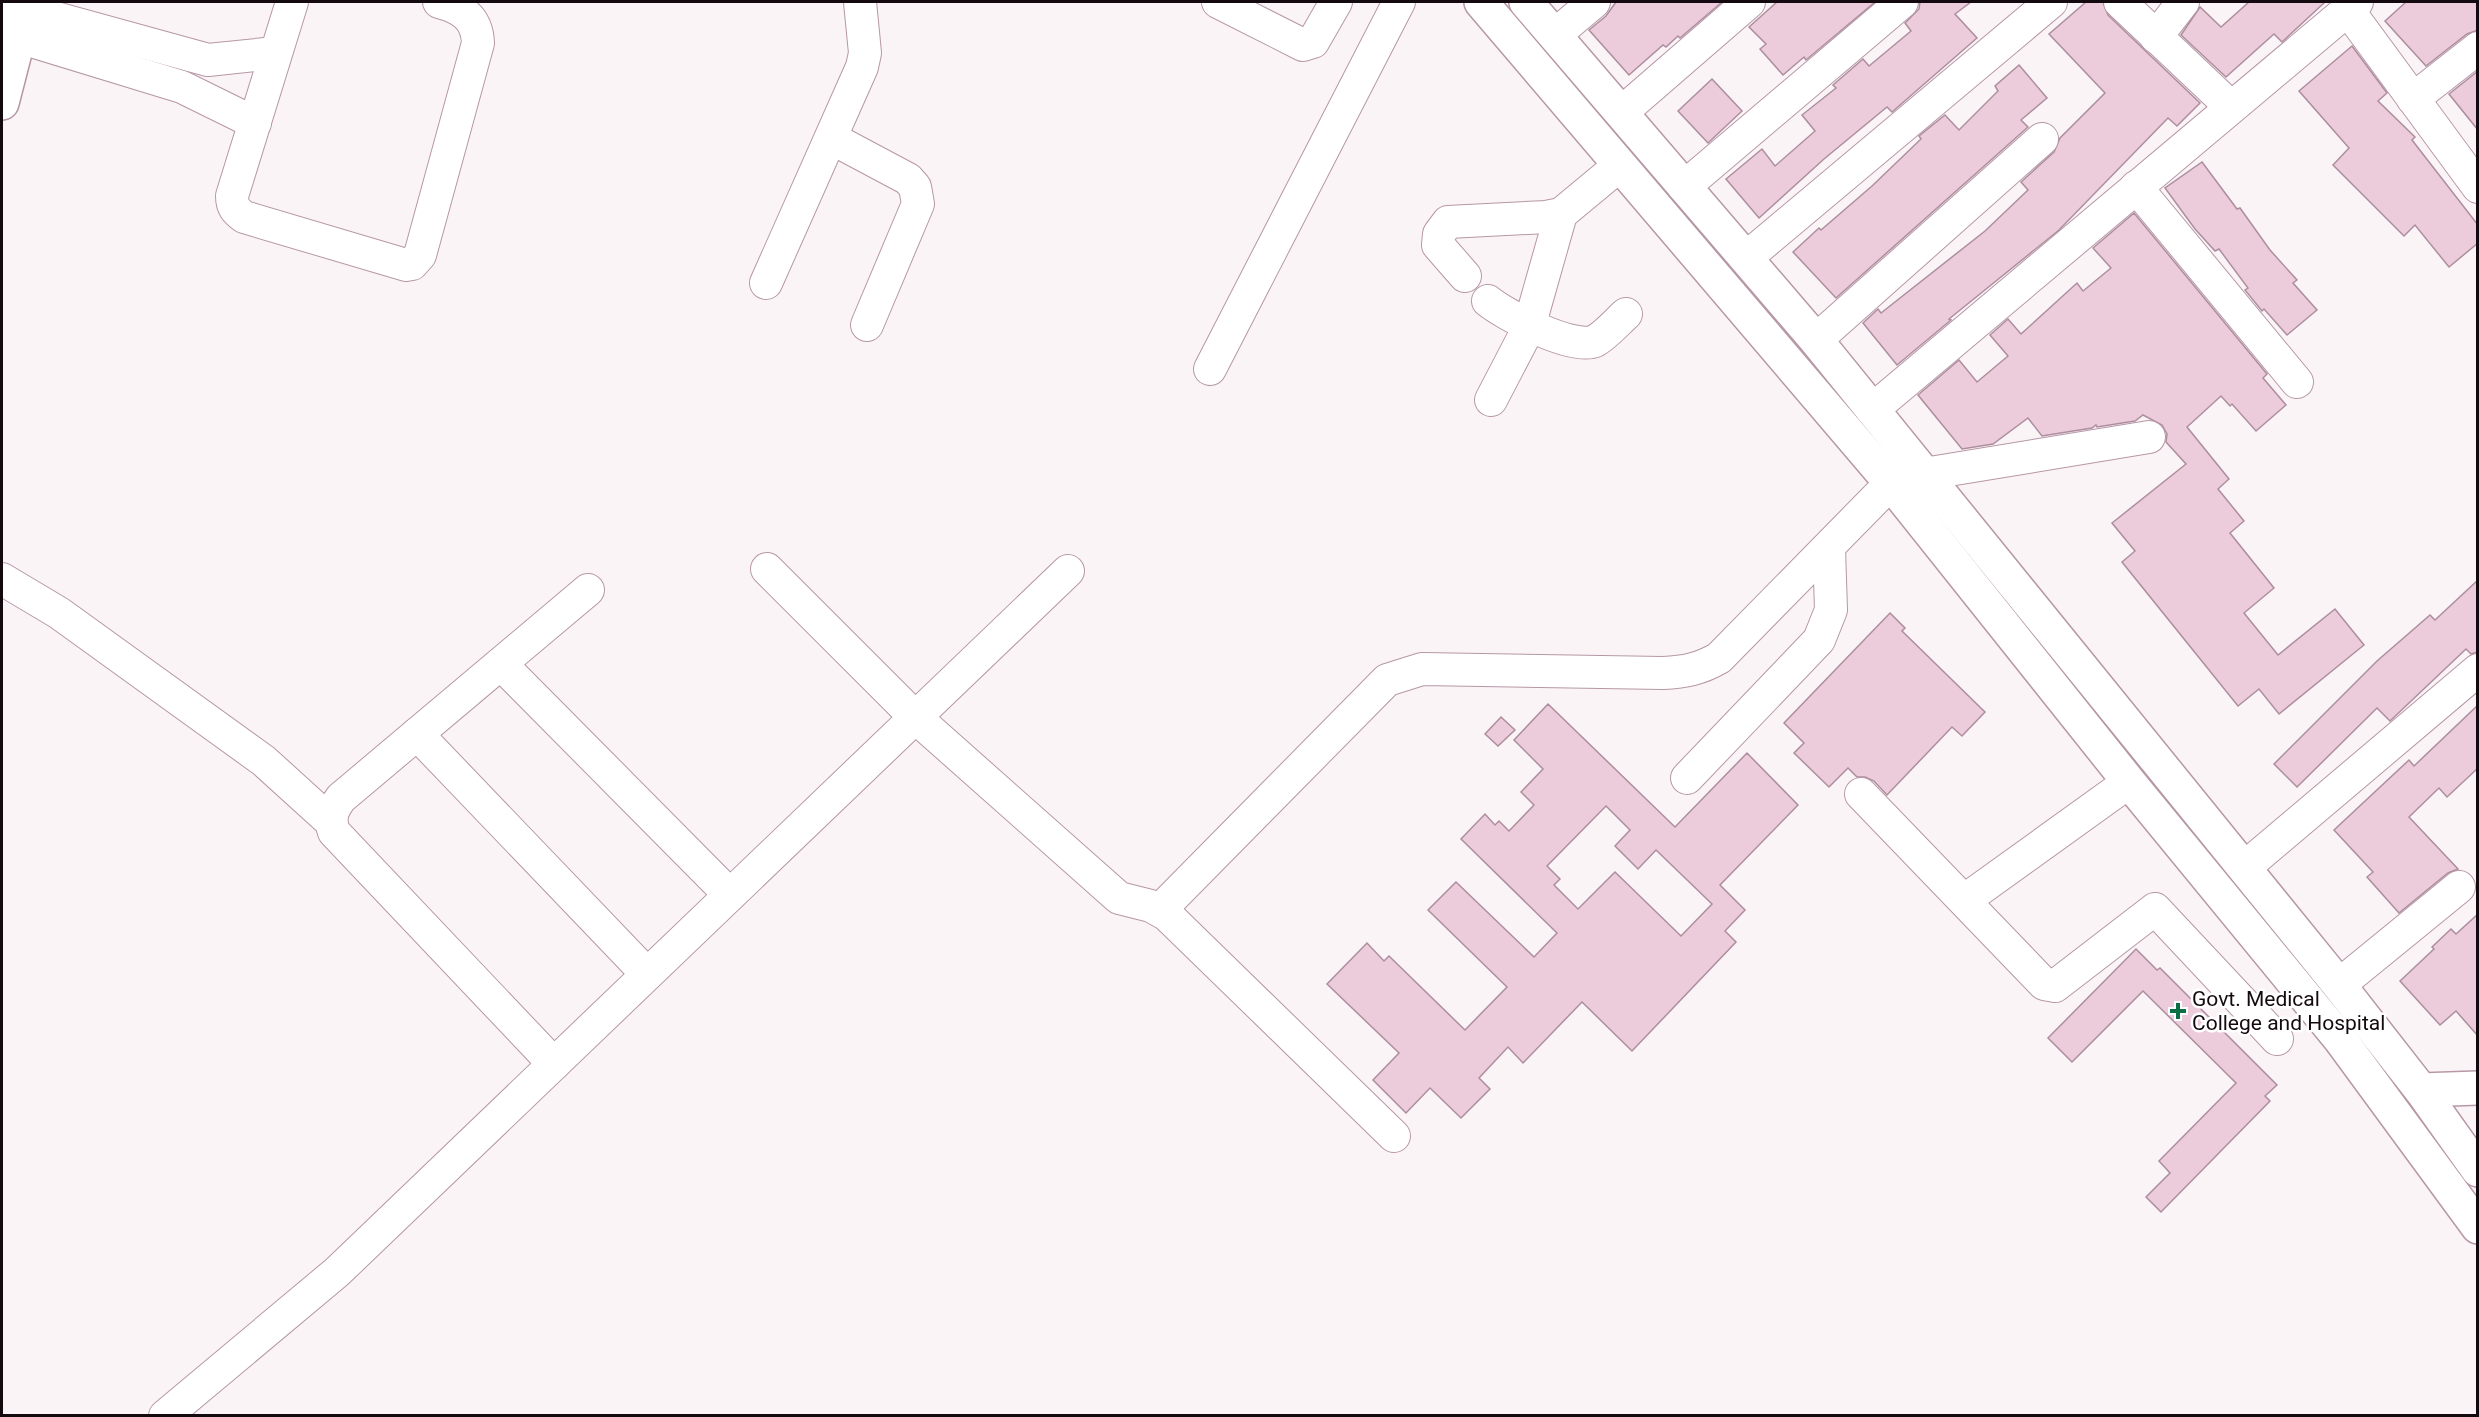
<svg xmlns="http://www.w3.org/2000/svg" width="2479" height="1417" font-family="Roboto,sans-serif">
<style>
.building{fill:#eccbdb;stroke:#ad8e9e;stroke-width:1.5;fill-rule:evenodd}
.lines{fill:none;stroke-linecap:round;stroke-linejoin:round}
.minor-casing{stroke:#b697a6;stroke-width:34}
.major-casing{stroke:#b697a6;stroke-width:36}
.highway-casing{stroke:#b697a6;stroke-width:36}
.minor{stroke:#fff;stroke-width:32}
.major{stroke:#fff;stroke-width:33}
.highway{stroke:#fff;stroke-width:33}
.poi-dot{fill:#0a6f45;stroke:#fff;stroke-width:2}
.labels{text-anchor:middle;stroke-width:5;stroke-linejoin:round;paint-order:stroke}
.poi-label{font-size:21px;fill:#14090f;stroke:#fff;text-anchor:start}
</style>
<rect width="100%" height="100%" fill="#fbf4f7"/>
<g class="building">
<polygon points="1616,2 1722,2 1680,38 1678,36 1666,47 1663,45 1629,75 1589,30 1606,16"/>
<polygon points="1777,2 1875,2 1806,60 1804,57 1783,75 1760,49 1766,44 1749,27"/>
<polygon points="1920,2 1971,2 1955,14 1977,38 1892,112 1887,107 1824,159 1759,218 1726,179 1762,149 1775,166 1815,131 1802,115 1836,88 1833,85 1863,59 1869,66 1911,31 1905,23 1919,9"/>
<polygon points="2086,2 2103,2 2108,15 2200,103 2177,126 2168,118 2059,230 1949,319 1951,320 1897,365 1863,323 1878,309 1881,313 1985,231 2028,190 2021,182 2054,152 2060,138 2105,93 2049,34"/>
<polygon points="2249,2 2325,2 2282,42 2274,34 2226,77 2181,35 2200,7 2221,27"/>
<polygon points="2406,2 2478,2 2478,30 2467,34 2426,66 2385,21"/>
<polygon points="2352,46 2387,93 2378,101 2415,137 2412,140 2478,225 2478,243 2449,267 2415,225 2404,236 2333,165 2349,148 2299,91"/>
<polygon points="2019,65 2047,98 2021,120 2028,127 1836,298 1793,252 1819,228 1821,230 1872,186 1921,139 1919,136 1945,115 1959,130 1998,91 1995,86"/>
<polygon points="2478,71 2478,130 2449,94"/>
<polygon points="1712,79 1742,111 1708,143 1678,111"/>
<polygon points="2202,162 2237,209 2240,208 2270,250 2297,280 2293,283 2317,310 2287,335 2264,309 2262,311 2245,290 2248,288 2219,249 2215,251 2195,229 2165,188"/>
<polygon points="2134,213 2267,374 2263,378 2286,405 2256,431 2232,404 2230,406 2221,396 2187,427 2229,479 2218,489 2244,521 2230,533 2274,588 2244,613 2278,655 2335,609 2364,645 2279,714 2259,689 2238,706 2122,562 2135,551 2112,523 2186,464 2166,442 2167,434 2162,425 2143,415 2135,421 2097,427 2096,425 2092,428 2042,436 2028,418 1993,444 1962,449 1918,395 1959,360 1977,382 2008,356 1990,335 2008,319 2021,334 2077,283 2083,291 2111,268 2093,248"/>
<polygon points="2478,580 2478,652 2471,654 2466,649 2390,721 2377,708 2297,787 2274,764 2377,661 2430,615 2435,620"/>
<polygon points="1890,613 1905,628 1902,631 1985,712 1962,736 1952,727 1887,795 1874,781 1865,777 1857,777 1848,768 1829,787 1794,753 1804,743 1784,723"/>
<path d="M1548,704L1675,827L1747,753L1798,805L1720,885L1745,910L1725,931L1736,942L1632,1051L1582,1002L1523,1063L1508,1047L1479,1078L1490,1089L1461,1118L1430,1088L1406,1113L1373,1080L1399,1053L1327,984L1367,943L1384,961L1389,956L1465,1030L1507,987L1428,910L1456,882L1534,957L1557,933L1461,839L1485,814L1495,825L1499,821L1509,831L1534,805L1521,792L1543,769L1514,740ZM1606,806L1630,830L1615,846L1638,869L1656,850L1712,904L1681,936L1615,872L1578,909L1554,885L1560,879L1547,866Z"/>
<polygon points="2478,705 2478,768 2447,797 2439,788 2409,817 2458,869 2448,873 2399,913 2367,877 2373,872 2334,830 2409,760 2414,766"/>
<polygon points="1501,717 1515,730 1498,746 1485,734"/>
<polygon points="2478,914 2478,1036 2456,1011 2440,1025 2400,981 2434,949 2432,947 2451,929 2456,934"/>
<polygon points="2136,949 2157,970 2160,968 2277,1085 2265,1096 2270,1101 2161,1212 2146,1197 2170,1173 2159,1161 2236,1083 2143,991 2072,1062 2048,1038"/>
</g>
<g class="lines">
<defs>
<g id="minor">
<path d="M292,2L232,196C232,207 236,211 244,217L406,265L412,264L420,255L478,43C477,18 462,8 439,2"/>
<polyline points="1218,2 1303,45 1313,42 1336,2"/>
<polyline points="2120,2 2231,107"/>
<polyline points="5,4 208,60 275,53"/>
<polyline points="2348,10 2478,187"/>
<polyline points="2,32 182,87 255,123"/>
<polyline points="1556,34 1594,2"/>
<polyline points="2156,37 2183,2"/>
<polyline points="2413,99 2478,48"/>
<polyline points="1622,112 1749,2"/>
<polyline points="831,138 908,179 915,187 918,204 867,325"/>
<polyline points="1684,187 1902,2"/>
<polyline points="2136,187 2297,382"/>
<polyline points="1746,258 2051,2"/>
<polyline points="1465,276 1438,245 1439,234 1448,222 1546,217 1561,214 1620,165"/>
<polyline points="766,283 862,67 865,53 860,2"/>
<path d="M1488,301C1505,315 1574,351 1595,341C1606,335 1617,322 1626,314"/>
<polyline points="1816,340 2042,139"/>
<polyline points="1210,369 1399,2"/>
<polyline points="1491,400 1529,327 1561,214"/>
<polyline points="1872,410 2357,2"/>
<polyline points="767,569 915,717 1119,898 1151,906 1167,915 1394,1136"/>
<polyline points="2,579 59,613 264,761 330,821"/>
<polyline points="501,664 730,895"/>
<polyline points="417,734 647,974"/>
<polyline points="1687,778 1819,640 1831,610 1829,548"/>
<polyline points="1861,794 2044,984 2055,986 2155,909 2277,1039"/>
<polyline points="2244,868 2478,670"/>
<polyline points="1965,900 2129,782"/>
<path d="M1160,910L1387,680L1422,669L1663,673C1685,672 1700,669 1719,658L1891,483L1924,474L2149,437"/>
<polyline points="2339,985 2459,887"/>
<path d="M554,1064L334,832C329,818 332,810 341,798L588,590"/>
<polyline points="165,1416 337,1272 1068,571"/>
</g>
<g id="major">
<polyline points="1481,2 1885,476 2129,782 2340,1039 2478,1227"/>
<polyline points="1526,2 1816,340 2339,985 2421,1090 2478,1170"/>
<polyline points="2,103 28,2"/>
</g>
<polyline id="highway" points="2421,1090 2478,1088"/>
</defs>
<use href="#minor" class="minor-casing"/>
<use href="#major" class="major-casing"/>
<use href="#highway" class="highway-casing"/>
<use href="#minor" class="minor"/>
<use href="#major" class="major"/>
<use href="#highway" class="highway"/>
</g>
<path class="poi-dot" d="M2175 1002h6v6h6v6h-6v6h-6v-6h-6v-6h6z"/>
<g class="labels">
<g class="poi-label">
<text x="2192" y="1006">Govt. Medical<tspan x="2192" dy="24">College and Hospital</tspan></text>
</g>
</g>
<rect width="2479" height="1417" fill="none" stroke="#14090f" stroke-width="6"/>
</svg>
